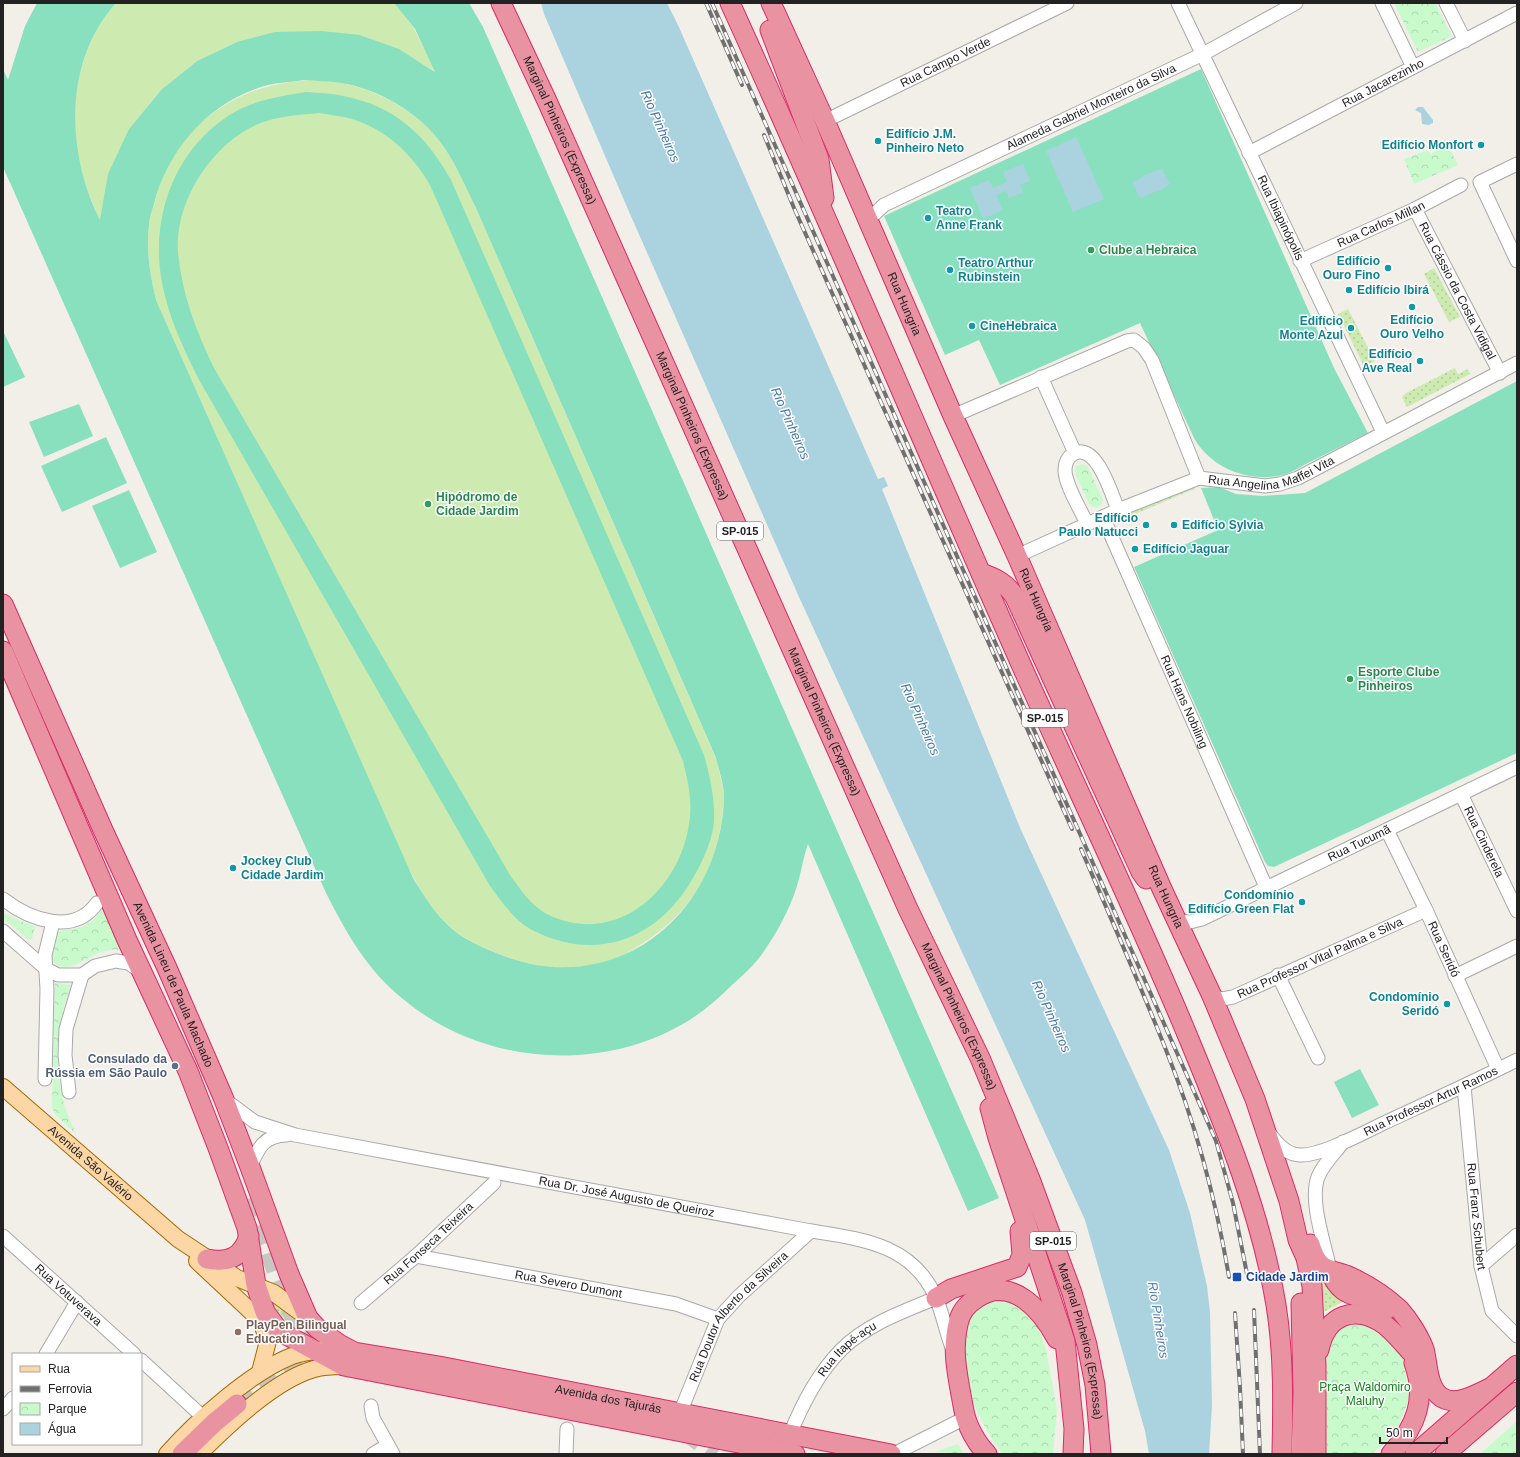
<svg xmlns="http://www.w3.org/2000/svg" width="1520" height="1457" font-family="Helvetica,sans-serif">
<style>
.grass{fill:#cdebb0}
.park{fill:url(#park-crowns)}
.garden{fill:url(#garden-dots)}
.pitch{fill:#88e0be;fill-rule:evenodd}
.water{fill:#aad3df}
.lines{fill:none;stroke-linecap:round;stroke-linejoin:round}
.highway-tunnel{stroke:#c8c6c1;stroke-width:19;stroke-dasharray:19 10;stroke-linecap:butt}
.minor-casing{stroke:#a9a9a9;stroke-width:15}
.major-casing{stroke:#a06b00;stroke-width:18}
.highway-casing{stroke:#dc2a67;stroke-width:21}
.minor{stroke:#fff;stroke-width:13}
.major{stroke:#fcd6a4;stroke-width:16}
.highway{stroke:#e892a2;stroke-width:19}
.rail-casing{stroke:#707070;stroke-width:4}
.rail{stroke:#fff;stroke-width:2.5;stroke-dasharray:8;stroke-linecap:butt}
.culture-dot{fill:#0f9aa8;stroke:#fff;stroke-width:1.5}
.leisure-dot{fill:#2e9e5b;stroke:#fff;stroke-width:1.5}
.service-dot{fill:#5c6f8a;stroke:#fff;stroke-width:1.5}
.transit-dot{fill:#1a4fb4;stroke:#fff;stroke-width:1.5}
.education-dot{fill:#8d6e63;stroke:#fff;stroke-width:1.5}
.labels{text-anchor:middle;stroke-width:3;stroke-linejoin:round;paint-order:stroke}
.shield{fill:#fff;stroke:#646464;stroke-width:1}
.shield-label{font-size:11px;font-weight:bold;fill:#222}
.street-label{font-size:12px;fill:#222;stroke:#fff}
.culture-label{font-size:12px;font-weight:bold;fill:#0d838f;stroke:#fff;text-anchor:start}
.leisure-label{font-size:12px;font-weight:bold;fill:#27864d;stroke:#fff;text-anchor:start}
.service-label{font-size:12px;font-weight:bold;fill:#4e5e75;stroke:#fff;text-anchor:end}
.transit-label{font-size:12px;font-weight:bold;fill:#164399;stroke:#fff;text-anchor:start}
.education-label{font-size:12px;font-weight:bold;fill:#785e54;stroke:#fff;text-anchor:start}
.park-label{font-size:12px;fill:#0c8416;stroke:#fff}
.water-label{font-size:13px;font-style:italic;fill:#4a7aab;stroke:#fff}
</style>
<defs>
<pattern id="park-crowns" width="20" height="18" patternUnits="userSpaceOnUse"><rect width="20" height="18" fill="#c8facc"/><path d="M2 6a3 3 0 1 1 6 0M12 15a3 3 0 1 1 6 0" fill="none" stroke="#acd6af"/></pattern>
<pattern id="garden-dots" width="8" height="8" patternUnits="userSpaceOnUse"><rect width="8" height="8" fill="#cdebb0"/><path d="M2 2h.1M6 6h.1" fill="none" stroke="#b0c997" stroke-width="1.8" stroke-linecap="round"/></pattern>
</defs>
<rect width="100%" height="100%" fill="#f2efe9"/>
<g class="grass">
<path d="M116,3H394L413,27L436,72L400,50L360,35L237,42L197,61L171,82L162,89L129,129L100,221C91,200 83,180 78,158C66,107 81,41 116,3Z"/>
<path d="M311,80C321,81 331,81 341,83C379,90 419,113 441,143C456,163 465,187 476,208L717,761C719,772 723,785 724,796C724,803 722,811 722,817C716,871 690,912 646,941C633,950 620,958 606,962C573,972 536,968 505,956C486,949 464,940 449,926C416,896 401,849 382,809L156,300C150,275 146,250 149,225C149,217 153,209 155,201C174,127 236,83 311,80Z"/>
</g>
<g class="park">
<polygon points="1394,3 1435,3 1452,36 1418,52"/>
<polygon points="1445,139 1458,165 1414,184 1404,159 1428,150 1431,155"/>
<polygon points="1083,464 1088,467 1103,500 1101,505 1097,508 1090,506 1075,473 1076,466"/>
<path d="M104,907L122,950C93,945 77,975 57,965L51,959L54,935C62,928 69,930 79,928C90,924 98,916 104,907Z"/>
<polygon points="3,913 35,927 32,939 29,940 3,918"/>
<path d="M55,983L71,985C52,1033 52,1089 77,1135L56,1115L52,1108Z"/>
<polygon points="988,1297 1024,1303 1036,1319 1046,1350 1057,1409 1053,1454 1002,1454 988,1433 975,1407 961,1348 962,1321"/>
<polygon points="1355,1320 1387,1335 1404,1361 1409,1399 1396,1433 1372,1454 1322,1454 1323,1348 1333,1328"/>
<polygon points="1517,1421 1517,1454 1480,1454"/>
<polygon points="958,1444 964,1454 935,1452"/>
</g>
<g class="garden">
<polygon points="1434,268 1460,317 1449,322 1424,274"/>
<polygon points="1348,309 1375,361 1364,366 1338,314"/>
<polygon points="1455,368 1458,374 1468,369 1470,374 1407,407 1402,397 1406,393"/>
<polygon points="1194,485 1195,489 1187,492 1121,520 1120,517"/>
<polygon points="1312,1268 1348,1299 1318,1315"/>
<polygon points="275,1296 285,1304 303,1326 296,1335 286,1329 265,1301"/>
</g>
<g class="pitch">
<path d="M37,3H116C63,62 66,153 100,220L108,174L129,129L162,89L171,82L197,61L237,42L275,32L321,31L360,35L399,49L435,72L415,29L394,3H469L483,27L999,1198L968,1211L808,844C803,858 801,874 796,889C789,911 773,940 759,958C751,968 742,976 733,984C718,999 701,1014 681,1025C594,1074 479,1063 403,999C367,970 347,934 326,893L3,167V69L8,80L25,26ZM304,80C316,81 329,81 341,83C379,89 419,113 441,143C456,163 465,187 476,208L716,758C719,770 724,785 724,797C721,913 618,999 504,956C486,949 466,941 451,928C435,914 425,897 414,880L156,300C150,275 146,251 149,225C149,218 152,211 154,204C168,148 211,100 268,85C280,82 292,82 304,80Z"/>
<path d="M1201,69L1334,368L1368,433C1348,443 1328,453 1308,463C1300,467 1291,473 1283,475C1250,483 1213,469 1195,440L1140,323L1000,385L979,340L945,355L884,216Z"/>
<path d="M306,92C318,93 331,93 343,96C395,106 426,135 451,180L704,755C710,777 715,798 714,821C713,839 702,863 693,878C659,938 598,963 534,931C515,922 502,902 490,886L198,378C185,351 172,325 165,296C147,229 169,155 228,116C250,101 280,96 306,92ZM319,113C330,115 342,116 352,119C387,130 412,154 430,185L683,761C688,782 693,802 689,824C679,892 614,949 545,913C530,904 520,889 510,875L214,368C196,331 182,294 178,253C174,203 211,145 256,125C276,116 298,115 319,113Z"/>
<polygon points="3,331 25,377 3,387"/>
<polygon points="1517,381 1517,753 1274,867 1268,866 1265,862 1134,567 1218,530 1201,488 1219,487 1236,494 1263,496 1305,493"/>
<polygon points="79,404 93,436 44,457 29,422"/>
<polygon points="106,437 127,483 62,512 41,466"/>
<polygon points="129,490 157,552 120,568 92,506"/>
<polygon points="1360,1069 1379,1105 1352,1118 1334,1082"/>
</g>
<g class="water">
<polygon points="541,3 667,3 678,25 878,479 884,477 888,486 882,489 1021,830 1169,1150 1190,1213 1207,1286 1210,1312 1212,1406 1209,1454 1149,1454 1145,1431 1085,1220 799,597 630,214 544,14"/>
<polygon points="1418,107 1423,107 1433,120 1433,123 1429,125 1422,124 1421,113 1415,110"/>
<polygon points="1076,137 1104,199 1073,212 1046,151"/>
<polygon points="1023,164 1030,181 1020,185 1023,193 1009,198 1006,191 996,195 1003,210 983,219 970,188 989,180 993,188 1007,182 1003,172"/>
<polygon points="1162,169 1170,184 1162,189 1140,198 1132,183 1147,174"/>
</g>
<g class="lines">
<g class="highway-tunnel">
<polyline points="250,1198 287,1302 296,1321 327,1354"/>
<path d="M237,1404C266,1380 290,1363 328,1355"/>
<polyline points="685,1431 716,1454"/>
</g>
<defs>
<g id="minor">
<path id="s1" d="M1178,3L1383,432"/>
<polyline points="1382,3 1413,67"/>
<polyline points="1446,3 1465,41"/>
<path id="s2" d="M825,121L1067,3"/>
<path id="s3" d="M1249,153L1517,13"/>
<polyline points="1517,164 1480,182 1517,261"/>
<path id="s4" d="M1415,209L1500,373"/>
<path id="s5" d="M868,220L884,205L1203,54L1296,3"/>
<path id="s6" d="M1300,261L1415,209L1461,185"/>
<polyline points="1041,377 1075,453"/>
<polyline points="953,416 1127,341 1134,340 1144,348 1152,360 1199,478"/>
<path id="s7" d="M1103,517L1266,887"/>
<path d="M1087,524C1081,510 1065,485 1065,470C1065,463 1067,458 1073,454C1096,440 1112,495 1118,510"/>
<path id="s8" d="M1017,556L1118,510L1199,478L1265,486L1280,484L1298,478L1517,363"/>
<path id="s9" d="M1461,794L1517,911"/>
<path id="s10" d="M1387,830L1426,910L1498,1069"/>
<path d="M3,899C30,920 74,936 97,903"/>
<path id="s11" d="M1178,921L1190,922L1202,919L1517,767"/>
<polyline points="3,931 46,969 58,975 82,975 95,966 116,961 128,963 142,972"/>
<polyline points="1278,975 1318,1058"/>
<polyline points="1455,976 1517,946"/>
<path id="s12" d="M1212,996L1222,999L1233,997L1426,910"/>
<polyline points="45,1079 47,989 45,955 53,922"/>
<path id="s13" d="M1464,1086L1481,1266L1492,1311L1517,1336"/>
<polyline points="69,1092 65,1055 66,1029 82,975"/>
<path id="s14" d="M224,1099L255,1122L295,1135L811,1231C861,1239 913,1244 936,1298C943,1314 946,1333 953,1350"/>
<path id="s15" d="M1270,1134C1277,1144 1286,1154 1299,1155C1319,1157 1365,1132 1384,1123C1429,1102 1473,1082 1517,1060"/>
<path d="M250,1167C259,1147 263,1136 287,1135"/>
<path id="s16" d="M3,1236L134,1354"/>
<path id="s17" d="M416,1256L676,1304L718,1319"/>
<polyline points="1481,1266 1517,1235"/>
<path d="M1330,1270C1325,1244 1309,1202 1318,1177C1323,1164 1335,1153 1343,1142"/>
<path id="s18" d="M361,1303L416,1256L494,1183"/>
<polyline points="46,1354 77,1302"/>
<polyline points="141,1360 203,1417"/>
<polyline points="371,1406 373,1418 393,1454"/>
<polyline points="3,1409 13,1398"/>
<path id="s19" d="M680,1413L718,1319L739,1296L811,1231"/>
<path id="s20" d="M790,1434C803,1403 818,1373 842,1349C867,1324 905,1311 936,1298"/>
<polyline points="373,1454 388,1445"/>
<polyline points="566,1454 567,1429"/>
<polyline points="894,1454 965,1418"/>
</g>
<g id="major">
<path id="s21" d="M3,1087L178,1239L237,1278L274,1293L308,1318"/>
<polyline points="197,1261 261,1321 274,1329"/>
<polyline points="260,1372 268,1341 261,1321"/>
<path d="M167,1454C196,1421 251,1372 292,1356C301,1353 312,1351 322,1350"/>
<path d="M199,1454C228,1425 275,1380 314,1369C324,1366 334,1366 344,1366"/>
</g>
<g id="highway">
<path id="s22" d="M501,3L547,101L908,909L980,1058L1030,1179L1072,1293L1087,1345L1095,1385L1101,1454"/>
<path d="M730,3C831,224 925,449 1024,671C1080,796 1139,918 1191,1044C1226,1129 1261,1214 1276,1305C1284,1354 1283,1405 1282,1454"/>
<path id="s23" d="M771,3L825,121L953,416L1017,556L1162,889L1212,996L1255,1099L1289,1201L1298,1240L1306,1258L1312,1286L1316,1365V1454"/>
<polyline points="770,30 819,159 824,198"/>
<path d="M981,573C996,578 1007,584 1015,597L1141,872L1146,879"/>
<path id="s24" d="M3,604L103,830L167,968L223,1097L250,1167L289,1274L308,1318L317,1328L339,1344L354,1352L439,1366L891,1454"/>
<polyline points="3,651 127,940 188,1071 218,1148 247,1228 256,1285 265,1312 279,1331 344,1366 795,1454"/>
<polyline points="990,1108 998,1138 1065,1341 1074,1429 1073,1454"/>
<path d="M1310,1244C1312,1251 1315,1260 1321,1265C1328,1271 1338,1272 1346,1275C1367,1284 1384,1295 1400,1310C1409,1320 1419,1336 1424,1349C1428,1364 1427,1387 1441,1397C1456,1407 1476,1394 1490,1388"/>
<path d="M207,1259C228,1263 242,1258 249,1236"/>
<path d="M1330,1270C1342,1305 1365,1290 1386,1310"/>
<polyline points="936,1298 951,1289 1017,1267 1022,1255 1020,1231"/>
<polyline points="1301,1303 1303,1393 1301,1454"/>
<path d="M1319,1350C1326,1314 1356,1304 1385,1325C1395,1333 1403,1343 1411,1352"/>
<polyline points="182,1454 214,1423 237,1404"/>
<path d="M987,1454C976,1443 967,1426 964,1411C959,1382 951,1353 958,1324C960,1313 967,1304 977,1298C1011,1274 1042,1311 1057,1339"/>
<path d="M1391,1454C1416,1427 1427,1399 1414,1363"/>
<polyline points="1415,1454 1517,1365"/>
<polyline points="1445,1454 1517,1392"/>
</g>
</defs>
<use href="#minor" class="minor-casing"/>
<use href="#major" class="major-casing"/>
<use href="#highway" class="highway-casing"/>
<use href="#minor" class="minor"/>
<use href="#major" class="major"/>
<use href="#highway" class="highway"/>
<defs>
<g id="rail">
<polyline points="706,3 742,85"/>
<polyline points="712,3 1216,1141 1233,1203 1247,1274"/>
<polyline points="764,135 794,208 1072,829"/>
<path d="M1081,849C1110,916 1139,982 1166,1050C1195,1122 1216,1200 1229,1277"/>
<polyline points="1254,1310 1260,1454"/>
<polyline points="1235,1313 1240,1388 1243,1454"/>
</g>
</defs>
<use href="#rail" class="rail-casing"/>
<use href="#rail" class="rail"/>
</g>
<g class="culture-dot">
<circle cx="878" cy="141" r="4"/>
<circle cx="1481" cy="145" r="4"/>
<circle cx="928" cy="218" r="4"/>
<circle cx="1388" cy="268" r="4"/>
<circle cx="950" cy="270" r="4"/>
<circle cx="1349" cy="290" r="4"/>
<circle cx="1412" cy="307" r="4"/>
<circle cx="972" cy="326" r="4"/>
<circle cx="1351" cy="328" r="4"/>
<circle cx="1420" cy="361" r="4"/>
<circle cx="1146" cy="525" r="4"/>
<circle cx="1174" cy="525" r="4"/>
<circle cx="1135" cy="549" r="4"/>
<circle cx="233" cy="868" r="4"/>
<circle cx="1302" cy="902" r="4"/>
<circle cx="1447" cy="1004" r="4"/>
</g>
<g class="leisure-dot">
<circle cx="1091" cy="250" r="4"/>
<circle cx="428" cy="504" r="4"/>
<circle cx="1350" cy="679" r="4"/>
</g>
<circle class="service-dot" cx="175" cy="1066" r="4"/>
<rect class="transit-dot" x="1232" y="1272" width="10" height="10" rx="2"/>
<circle class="education-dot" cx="238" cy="1332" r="4"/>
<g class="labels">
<g class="shield">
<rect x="717" y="522" width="46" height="18" rx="3"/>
<rect x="1022" y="709" width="46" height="18" rx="3"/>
<rect x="1030" y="1232" width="46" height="18" rx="3"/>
</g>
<g class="shield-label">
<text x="740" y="535">SP-015</text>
<text x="1045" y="722">SP-015</text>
<text x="1053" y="1245">SP-015</text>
</g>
<g class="street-label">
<text dy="4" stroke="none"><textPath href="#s2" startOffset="134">Rua Campo Verde</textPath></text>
<text dy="4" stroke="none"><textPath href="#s3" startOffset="151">Rua Jacarezinho</textPath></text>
<text dy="4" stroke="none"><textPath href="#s5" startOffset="251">Alameda Gabriel Monteiro da Silva</textPath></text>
<text dy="4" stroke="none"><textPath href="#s22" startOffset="140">Marginal Pinheiros (Expressa)</textPath></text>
<text dy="4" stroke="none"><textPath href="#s1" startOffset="238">Rua Ibiapinópolis</textPath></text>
<text dy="4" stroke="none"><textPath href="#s6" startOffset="89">Rua Carlos Millan</textPath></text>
<text dy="4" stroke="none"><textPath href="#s4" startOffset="92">Rua Cássio da Costa Vidigal</textPath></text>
<text dy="4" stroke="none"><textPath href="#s23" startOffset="329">Rua Hungria</textPath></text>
<text dy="4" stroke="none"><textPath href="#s22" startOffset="464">Marginal Pinheiros (Expressa)</textPath></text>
<text dy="4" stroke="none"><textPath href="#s8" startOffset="273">Rua Angelina Maffei Vita</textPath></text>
<text dy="4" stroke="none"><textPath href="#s23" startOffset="653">Rua Hungria</textPath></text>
<text dy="4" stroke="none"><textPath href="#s7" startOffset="202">Rua Hans Nobiling</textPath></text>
<text dy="4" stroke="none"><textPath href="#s22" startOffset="788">Marginal Pinheiros (Expressa)</textPath></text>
<text dy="4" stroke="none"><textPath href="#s9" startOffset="53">Rua Cinderela</textPath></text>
<text dy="4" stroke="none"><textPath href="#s11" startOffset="199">Rua Tucumã</textPath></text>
<text dy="4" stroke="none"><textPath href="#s23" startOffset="977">Rua Hungria</textPath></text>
<text dy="4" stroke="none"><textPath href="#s10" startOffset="132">Rua Seridó</textPath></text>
<text dy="4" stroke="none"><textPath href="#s12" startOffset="117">Rua Professor Vital Palma e Silva</textPath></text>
<text dy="4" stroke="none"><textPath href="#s24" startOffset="417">Avenida Lineu de Paula Machado</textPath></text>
<text dy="4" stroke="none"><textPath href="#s22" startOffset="1112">Marginal Pinheiros (Expressa)</textPath></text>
<text dy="4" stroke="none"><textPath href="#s15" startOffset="180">Rua Professor Artur Ramos</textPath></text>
<text dy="4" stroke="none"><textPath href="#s21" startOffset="116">Avenida São Valério</textPath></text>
<text dy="4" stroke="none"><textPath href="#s14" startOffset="418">Rua Dr. José Augusto de Queiroz</textPath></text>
<text dy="4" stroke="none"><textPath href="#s13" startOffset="131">Rua Franz Schubert</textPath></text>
<text dy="4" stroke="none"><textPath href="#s18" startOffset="90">Rua Fonseca Teixeira</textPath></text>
<text dy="4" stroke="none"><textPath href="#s17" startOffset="155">Rua Severo Dumont</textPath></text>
<text dy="4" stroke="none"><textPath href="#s16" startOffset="88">Rua Votuverava</textPath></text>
<text dy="4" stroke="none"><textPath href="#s19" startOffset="115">Rua Doutor Alberto da Silveira</textPath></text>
<text dy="4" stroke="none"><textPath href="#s22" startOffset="1460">Marginal Pinheiros (Expressa)</textPath></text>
<text dy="4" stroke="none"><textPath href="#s20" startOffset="104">Rua Itapé-açu</textPath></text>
<text dy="4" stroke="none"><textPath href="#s24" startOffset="1093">Avenida dos Tajurás</textPath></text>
</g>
<g class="culture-label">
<text x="886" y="138">Edifício J.M.<tspan x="886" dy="14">Pinheiro Neto</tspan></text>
<text x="1473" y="149" text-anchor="end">Edifício Monfort</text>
<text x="936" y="215">Teatro<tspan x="936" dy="14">Anne Frank</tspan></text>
<text x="1380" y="265" text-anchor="end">Edifício<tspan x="1380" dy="14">Ouro Fino</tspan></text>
<text x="958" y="267">Teatro Arthur<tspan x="958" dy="14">Rubinstein</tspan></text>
<text x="1357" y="294">Edifício Ibirá</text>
<text x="1412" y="324" text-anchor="middle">Edifício<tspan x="1412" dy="14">Ouro Velho</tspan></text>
<text x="1343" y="325" text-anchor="end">Edifício<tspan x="1343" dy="14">Monte Azul</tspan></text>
<text x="980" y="330">CineHebraica</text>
<text x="1412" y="358" text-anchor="end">Edifício<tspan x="1412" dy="14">Ave Real</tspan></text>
<text x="1138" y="522" text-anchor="end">Edifício<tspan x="1138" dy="14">Paulo Natucci</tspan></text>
<text x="1182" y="529">Edifício Sylvia</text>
<text x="1143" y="553">Edifício Jaguar</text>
<text x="241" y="865">Jockey Club<tspan x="241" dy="14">Cidade Jardim</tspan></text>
<text x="1294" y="899" text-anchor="end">Condomínio<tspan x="1294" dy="14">Edifício Green Flat</tspan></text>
<text x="1439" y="1001" text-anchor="end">Condomínio<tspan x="1439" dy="14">Seridó</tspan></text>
</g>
<g class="leisure-label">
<text x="1099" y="254">Clube a Hebraica</text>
<text x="436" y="501">Hipódromo de<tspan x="436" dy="14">Cidade Jardim</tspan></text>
<text x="1358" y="676">Esporte Clube<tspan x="1358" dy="14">Pinheiros</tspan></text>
</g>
<g class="service-label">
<text x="167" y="1063">Consulado da<tspan x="167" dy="14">Rússia em São Paulo</tspan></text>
</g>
<g class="transit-label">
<text x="1246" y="1281">Cidade Jardim</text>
</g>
<g class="education-label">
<text x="246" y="1329">PlayPen Bilingual<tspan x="246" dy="14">Education</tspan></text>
</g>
<g class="park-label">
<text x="1365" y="1391">Praça Waldomiro<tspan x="1365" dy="14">Maluhy</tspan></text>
</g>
<g class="water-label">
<text transform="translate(661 126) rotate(66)" y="5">Rio Pinheiros</text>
<text transform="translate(791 423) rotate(66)" y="5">Rio Pinheiros</text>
<text transform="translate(921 719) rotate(66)" y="5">Rio Pinheiros</text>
<text transform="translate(1052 1016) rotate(66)" y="5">Rio Pinheiros</text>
<text transform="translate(1159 1320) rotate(81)" y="5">Rio Pinheiros</text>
</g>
</g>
<rect width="1520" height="1457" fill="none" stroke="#222222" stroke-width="8"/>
<rect x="12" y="1353" width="130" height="92" fill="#ffffff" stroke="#a7a7a7"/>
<rect x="20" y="1366" width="20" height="6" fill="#fcd6a4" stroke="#a7a7a7"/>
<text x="48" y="1373" font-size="12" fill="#222222">Rua</text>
<rect x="20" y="1386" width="20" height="6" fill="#707070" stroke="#a7a7a7"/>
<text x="48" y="1393" font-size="12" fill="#222222">Ferrovia</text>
<rect x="20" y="1403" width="20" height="12" fill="url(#park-crowns)" stroke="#a7a7a7"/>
<text x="48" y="1413" font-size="12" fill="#222222">Parque</text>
<rect x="20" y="1423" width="20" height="12" fill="#aad3df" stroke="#a7a7a7"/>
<text x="48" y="1433" font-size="12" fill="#222222">Água</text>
<path d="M1380 1437v6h67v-6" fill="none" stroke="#222222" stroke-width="2"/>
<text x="1386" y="1437" font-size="12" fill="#222222" stroke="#ffffff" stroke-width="3" paint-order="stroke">50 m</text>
</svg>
